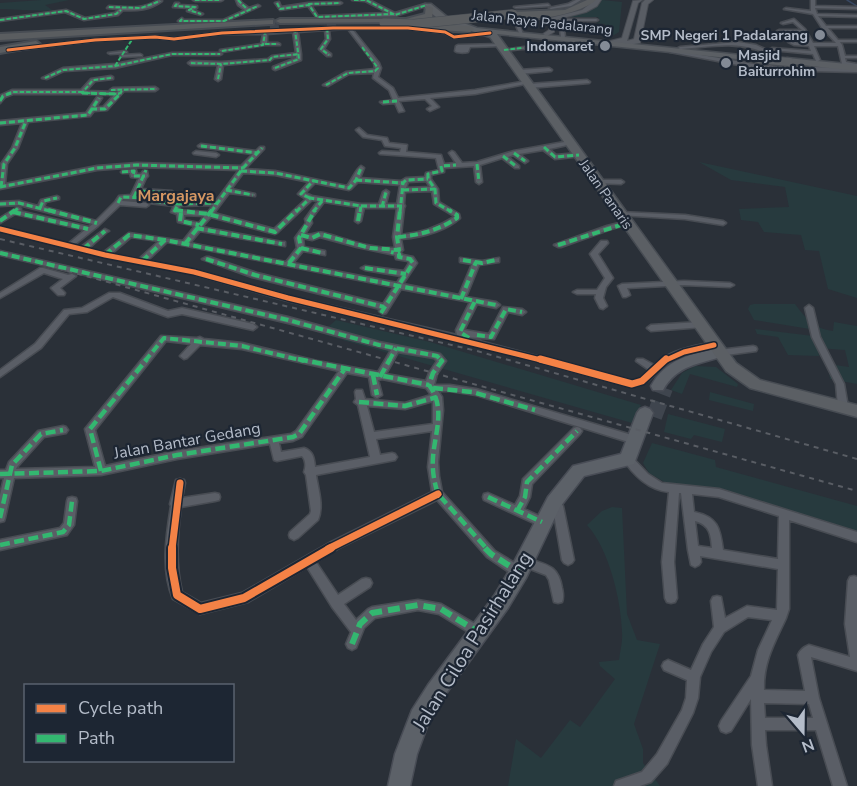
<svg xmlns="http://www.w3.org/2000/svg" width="857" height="786" font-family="'Nunito Sans',sans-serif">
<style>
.green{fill:#273a3e}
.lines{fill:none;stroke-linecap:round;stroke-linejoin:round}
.stream{stroke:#374761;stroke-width:1.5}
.primary-tunnel{stroke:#3f454e;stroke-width:16;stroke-dasharray:16 8;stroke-linecap:butt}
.motorway-tunnel{stroke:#3f454e;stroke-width:9;stroke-dasharray:9 4.5;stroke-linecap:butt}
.minor-casing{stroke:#484c53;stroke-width:3}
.secondary-casing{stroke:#484c53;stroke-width:2}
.primary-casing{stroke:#484c55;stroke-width:3}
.trunk-casing{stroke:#474c53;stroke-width:3}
.motorway-casing{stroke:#474c53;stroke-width:4}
.minor{fill:#5a5e66;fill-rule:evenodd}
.secondary{fill:#595d64;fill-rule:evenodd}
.primary{fill:#5c6168;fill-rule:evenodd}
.trunk{fill:#5b5f64;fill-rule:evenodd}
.motorway{fill:#5a5d60;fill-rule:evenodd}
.rail{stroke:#595d64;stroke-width:2;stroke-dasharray:5 5;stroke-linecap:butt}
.trunk-bridge-casing{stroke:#474c53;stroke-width:10;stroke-linecap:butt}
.motorway-bridge-casing{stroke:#474c53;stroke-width:10;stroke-linecap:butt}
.trunk-bridge{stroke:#5b5f64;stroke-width:8}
.motorway-bridge{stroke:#5a5d60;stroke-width:9}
.quiet-far4{stroke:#33b770;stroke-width:2;stroke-dasharray:4.5 2;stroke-linecap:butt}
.quiet-far3{stroke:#33b770;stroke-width:3;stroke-dasharray:6 3;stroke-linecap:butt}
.quiet-far2{stroke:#33b770;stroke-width:4;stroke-dasharray:8 4;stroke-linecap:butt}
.quiet-far1{stroke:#33b770;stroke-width:4.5;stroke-dasharray:10 4.5;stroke-linecap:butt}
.quiet{stroke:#33b770;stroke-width:6;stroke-dasharray:12 6;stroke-linecap:butt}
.cycleway-far3-casing{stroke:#1d2633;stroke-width:5}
.cycleway-far2-casing{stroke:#1d2633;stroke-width:8}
.cycleway-far1-casing{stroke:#1d2633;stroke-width:10}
.cycleway-casing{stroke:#1d2633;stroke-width:12}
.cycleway-far3{stroke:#f48246;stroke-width:3}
.cycleway-far2{stroke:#f48246;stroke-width:5}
.cycleway-far1{stroke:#f48246;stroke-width:7}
.cycleway{stroke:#f48246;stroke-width:8}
.poi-dot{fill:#848b96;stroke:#1d2633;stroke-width:2}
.labels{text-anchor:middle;stroke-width:4.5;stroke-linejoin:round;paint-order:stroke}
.far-street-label{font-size:14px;fill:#b4bcc9;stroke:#1d2633}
.far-poi-label{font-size:14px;font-weight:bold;fill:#b4bcc9;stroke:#1d2633;text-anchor:end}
.far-quarter-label{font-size:16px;font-weight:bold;fill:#d59763;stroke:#1d2633}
.street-label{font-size:16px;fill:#b4bcc9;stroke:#1d2633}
.near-street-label{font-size:20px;fill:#b4bcc9;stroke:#1d2633}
</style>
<rect width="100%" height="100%" fill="#2a3038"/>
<g class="green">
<path d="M41,0H69L45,5L52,10C46,12 10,9 0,9V3Z"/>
<path d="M602,0L622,2L619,32L614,35L610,34L605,24L595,23L600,22L598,17H565C577,14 596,12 602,0Z"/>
<polygon points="699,162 857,196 857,298 828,289 819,251 805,250 801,235 764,232 758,222 741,220 739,209 789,207 785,187 731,180"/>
<path d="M754,304H795C805,318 815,329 833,331L834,322L857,326V384L830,379L828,364L849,367L845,350L818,348L819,356L788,355L778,337L757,334L755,329L813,336L810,329L754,320L748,309L750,305Z"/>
<polygon points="336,320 430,342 641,405 632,423 325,335 328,327"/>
<polygon points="695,366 716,367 738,384 737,387 690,374 682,394 671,390 682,373"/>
<polygon points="710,392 754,404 753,411 709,400"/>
<polygon points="668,414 725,429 722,442 694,435 691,439 664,432"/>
<polygon points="652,443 715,460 716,467 857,506 857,532 710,487 671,486 649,473 643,463"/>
<path d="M612,507L622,508L627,614L637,640L660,644L634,724L643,749V763L660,786H508L516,739L541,758L570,720L580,727L615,679L600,666L599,662L619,660C620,651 623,641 622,632C621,600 609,549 587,525L602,511Z"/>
</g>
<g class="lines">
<polyline class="stream" points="847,0 857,6"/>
<polyline class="primary-tunnel" points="654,417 665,388"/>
<g class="motorway-tunnel">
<polyline points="327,25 337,24"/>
<polyline points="270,28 280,27"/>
</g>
<defs>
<g id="minor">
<path d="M158,0L162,1C150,10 137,11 123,10L118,15L84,20L65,12L0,21V19L66,10L85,18L115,13L119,9L107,8L109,6C127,7 143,10 158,0Z"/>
<polygon points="193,0 223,0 221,1 195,1"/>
<polygon points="236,0 240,0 242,3 249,8 258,5 260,6 224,22 180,22 178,21 182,18 184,20 223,20 245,10 238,5"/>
<polygon points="352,0 369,0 395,13 425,4 429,5 395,16 317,18 308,6 280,10 275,3 279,2 281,7 308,3 340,2 342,3 340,4 311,5 318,16 388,13 365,1"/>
<polygon points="576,0 581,0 571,6 551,9 549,8 568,4"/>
<polygon points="811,0 815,0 815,6 857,7 857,9 815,8 817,14 857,15 857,17 818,16 826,26 857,26 857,28 828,28 838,40 857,40 857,42 840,42 842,45 845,56 857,56 857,58 845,58 846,62 857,64 857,68 842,64 838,46 814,46 820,60 818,61 816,61 813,54 772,50 770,49 772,48 811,51 809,46 794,45 788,42 788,36 790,35 792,36 792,41 808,43 804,33 779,32 777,31 779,30 802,30 793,22 783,24 781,23 794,19 805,29 813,43 836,43 822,28 813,14 784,9 786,8 811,11"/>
<polygon points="175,3 179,3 179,5 197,6 197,8 193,10 203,14 201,15 187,11 190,8 173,7"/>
<polygon points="548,4 550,6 516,8 514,7"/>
<polygon points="559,19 596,19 598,20 596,21 563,21 564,26 579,26 581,27 579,28 564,28 565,38 563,39 561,38"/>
<polygon points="517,22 519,23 523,34 519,33 515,23"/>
<polygon points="327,27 408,27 445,31 455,36 492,32 490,34 454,38 444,33 408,29 352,29 379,63 381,68 378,77 393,88 398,98 475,90 527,81 530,83 475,94 430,98 439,107 430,111 427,109 432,106 425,99 399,101 404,111 399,112 395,103 383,104 380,102 393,100 389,90 373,78 374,73 349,74 328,86 323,85 346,72 375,69 374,63 348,29 329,30 330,39 324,49 331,54 331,56 327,56 319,49 326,39 325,30 298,32 301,54 301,60 275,70 273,69 273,67 296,58 296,56 274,58 270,61 223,65 221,79 218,81 215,79 218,65 191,65 188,63 191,61 221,62 268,59 272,56 296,53 293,32 267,34 267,43 278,43 280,44 280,45 265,45 222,52 220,51 220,50 261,44 263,34 222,34 174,40 155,38 95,41 10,51 8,50 10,49 95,39 155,36 174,38 222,32 258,32"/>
<path d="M738,42L756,45L769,51L774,65L769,66L765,53C737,40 710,47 680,49L678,48L680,47Z"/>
<path d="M503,44V45L501,46L470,47L468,52C464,53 457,53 455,51L456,46L458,45Z"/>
<polygon points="524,47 524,49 522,49 504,51 502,50"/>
<polygon points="672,50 766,66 857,68 857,72 766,70 670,52 670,51"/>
<polygon points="125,51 127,52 127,53 110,54 108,53"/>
<polygon points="172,53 220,53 222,54 220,55 172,55 115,68 64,71 47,79 42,78 63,68 115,64"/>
<polygon points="140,54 142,55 142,56 122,57 120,56 122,55"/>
<polygon points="549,68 552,70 551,71 519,74 516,72 519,70"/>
<path d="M111,76L113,77V79L95,81L86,91L117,92L118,91H111L110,90L113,88L155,87L158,89L155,91H124L107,110L94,111L90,116L28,122L18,148L7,164L5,184L97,166L137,163L241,166L253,154L199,147L198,146L201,144L256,151L260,147H264V149L245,169L275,171L347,186C352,180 356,169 361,166L364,168L360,178L401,181L406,178L425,177L426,173L439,170L436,158L380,154L379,153L382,151L400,152L401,148L385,146L382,140L363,137L356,130L359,128L367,135L387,138L389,143L407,145L406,152L441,155L444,164L456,163L449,153L452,151L454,152L462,163L477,162L514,151L570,141L572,142V144L549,149L556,155L579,153L582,155L581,156L555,159L543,150L519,154L528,161L525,163L513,155L508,157L519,166V168H515L502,158L480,165L482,182L479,184L476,182L474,166L444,168V172L431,175V179L438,189L439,202L459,214L460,218C444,232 422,237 401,239L403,250L400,252L403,255L413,257L417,263L403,284L459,295L472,264L460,262V258L482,261L499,258V262L479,265L466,297L496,302L500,305L496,308L477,304L464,330L489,334L503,307L522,309L526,312L522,315L508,312L494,339L464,337L632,381L639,379L649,370L636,361L637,359H643L654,365C670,350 693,346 714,342L718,345L717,347C701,351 685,352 671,361C655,370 652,384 632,387L467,343L288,301L193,274L105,257L0,231V227L68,244L85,230L15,214L0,223V218L18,207L21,209L19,211L89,227L93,224L19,205L0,206V202L19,201L38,206L41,200L57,196L59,197V199L46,202L44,207L96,221L115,202L119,196L131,195L139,178L131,177L130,173H122L121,172L124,170H136L137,174H141L143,171H147L148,176L146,178L141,189L172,191L175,193L172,195L139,193L138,196L152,197L153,199L178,202L216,201L239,170L137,167L97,170L0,189L1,164L12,148L22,123L0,125V121L86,113L97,97L102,98L96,107H103L114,95L80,94H13L5,97L0,103L1,95L12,90H81L91,79ZM243,173L275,175L309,182L298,194L306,199L274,229L214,213L229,193L255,196V194L231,189ZM426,181L430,187L406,188L408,182ZM358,182L400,185L397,204H386L389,192L386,190L383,192L379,204H361L312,196L305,193L315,183L349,190L351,189ZM432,191L434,204L454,216V217C437,228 420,233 401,235L404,208L405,206L404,204L405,192ZM123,199L146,200L147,202L149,203L174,206L171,212L177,214L178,222L195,226L183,241L129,233L104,252L88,249L107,232L109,231L105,229L81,247L74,245L98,226L120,205L146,207L149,205L146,203L122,201ZM312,200L318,201L305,219L306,223L295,238L297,248L286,262L190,243L200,231L285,246V242H282L202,227L211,217L275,234L277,233ZM324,202L357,207L355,221L358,223L361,221L364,208H397L393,237L395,248C370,249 347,239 324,233C317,231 313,236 305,234L312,223L311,219ZM213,205L208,212L178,210L180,206ZM184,215L204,216L199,223L184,220ZM131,237L159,241L139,259L111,254ZM320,237L357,247L395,255L396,259L408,261L409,263L404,271L365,266L361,268L365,270L401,276L397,283L293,263L303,251L325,255V251L304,247L303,238L312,240ZM167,242L394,287L383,304L257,273L209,257H206L202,259L252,277L380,309L379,311L383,314L386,313L401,289L470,302L456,330L457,335L289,296L194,270L147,261Z"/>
<polygon points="587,80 590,82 589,83 529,88 526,86 529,84"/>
<polygon points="196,151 216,153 219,155 216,157 194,154 193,153"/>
<polygon points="598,180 621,180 624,182 621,184 596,183 596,181"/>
<polygon points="620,212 685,215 723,221 726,223 723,225 685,219 618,215 617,214"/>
<polygon points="627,221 630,223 629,224 611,229 561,247 558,247 554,245 607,226"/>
<polygon points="601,241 607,241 608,243 598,254 613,278 606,287 603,298 607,306 603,309 600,308 595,298 596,294 577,294 573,292 577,290 597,290 605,278 590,254"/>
<path d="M0,251L288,317L379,342L440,354L446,361L437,374L434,385H450L476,389L635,436L638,437L640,440L638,443L635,444L476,395L450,391H438L442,397L443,410L438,462L439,476L442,492L495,551L523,568L525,572L523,576L519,577L515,576L487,557L437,500L339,548L316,562L338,595L362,579L366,578L370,579L372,583L370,587L344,604L356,620L368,609L372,607L418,600L441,604L482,628L484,632L482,636L478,638L439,614L418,610L375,618L364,628L356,648L352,650L348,648L346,644L351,632L332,607L307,567L248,602L200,614L173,599C161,570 166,536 171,506L170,504L176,480L180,479L184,480L185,483L182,498L215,493L219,494L220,497L219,500L215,501L181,507C177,535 175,564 182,592L201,603L242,593L331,542L432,492L428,467L432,431L376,439L380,455L392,453L395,454L397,457L395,460L316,475C318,489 324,506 318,520L298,538L294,540L290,538L289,535L290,532L310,514L311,511L306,475L304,472C306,467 306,460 302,456L277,461L274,460L270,444L177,459L101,475L14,478L5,518L4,521L0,522V495L4,478H0V470H6L9,462L38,431L63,426L66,427L68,430L66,433L44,437L17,467L16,469L95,467L85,429L161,336L197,338L200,337L204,339L242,343L317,361L378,372L391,350L288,323L0,255ZM166,341L191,344L180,356L184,359L187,358L200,345L242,349L339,371L296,431L291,434L177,451L105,466L95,430ZM398,352L434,358L437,361L429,373L426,381L386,374ZM347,373L369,377L372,395L377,398L382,395L378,380L382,379L426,388L431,395L405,403L365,399L362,390H356L355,392L356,399L354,402L358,405L370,457L315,467C314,458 313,451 304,448L281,452L279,443L293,441L302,437ZM433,401V424L374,432L367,406L405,409Z"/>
<polygon points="40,268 43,268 68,275 72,274 76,276 60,288 65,293 64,295 58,295 51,288 63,279 44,273 0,298 0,293"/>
<polygon points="684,281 730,283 734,285 730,287 684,285 627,288 630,295 626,297 623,297 618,286 622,284"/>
<polygon points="109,293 120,293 168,311 182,308 253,324 257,327 253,330 182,314 168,317 113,297 87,312 69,314 41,348 0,377 0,370 35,344 64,310 82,308"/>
<polygon points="809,305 813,308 820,337 844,384 848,407 846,409 840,409 838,407 836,384 812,337 805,308"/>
<polygon points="700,322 704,325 703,327 651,331 647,328 651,325"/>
<polygon points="753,346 756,347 757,349 756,351 719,356 715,353 719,350"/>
<polygon points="577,427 580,428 582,431 580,434 532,484 530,497 524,509 546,519 547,522 546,525 542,527 538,525 484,500 483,497 484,494 488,493 515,505 520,496 523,479 574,428"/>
<path d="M628,455L631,456L648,474L662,483L719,489L857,532V542L789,520V609C788,612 787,615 786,618C775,642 763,662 764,690L805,691L798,655C800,650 804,647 809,645L850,657L845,624L848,581L850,577L854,576L857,577V671L811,657L819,698L847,786H833L816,730H765L766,745L772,786H758L752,745L751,699L731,731L726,733L721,731L719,726L721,721L751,676L758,650L772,620L748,617L724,632L711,652L700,677L698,698L693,713L667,764L651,782L640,786H614L616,781L642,772L657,754L682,710L686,698L687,680L664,670L662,666L664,662L668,660L691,670L703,644L714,627L711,601L713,597L717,596L721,597L725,618L747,606L777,610V609L778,569L700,556L701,562L699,565L695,567L691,565L688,550L681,493H679L674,562L677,598L675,602L671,603L667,602L665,598L662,562L669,492C649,490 633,475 623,459L625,456ZM692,494L719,497L779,516L778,559L723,550C720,528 718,517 694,512ZM695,521C710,525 711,535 712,548L698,546ZM764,703L809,704L813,718H765Z"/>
<polygon points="72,497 76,498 77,501 74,525 67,535 0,550 0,540 60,528 64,523 67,501 68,498"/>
<polygon points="554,498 558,499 563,506 574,560 572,563 568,565 564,563 562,560 553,508 549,502 550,499"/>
<path d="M524,557C544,565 558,563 562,588C563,593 564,597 562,602L558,603L554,602L549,580L546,575L520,565L518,562L520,559Z"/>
</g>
<g id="secondary">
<polygon points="595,0 601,0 597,6 586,12 555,20 554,32 547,36 543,34 549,30 550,18 582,10"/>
<polygon points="642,0 638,3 627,41 634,39 642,3 645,0 653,0 648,4 640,43 621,46 617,44 610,45 610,41 622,38 633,1"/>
</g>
<g id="primary">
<path d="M719,348L724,350L726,353L724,356C699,364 677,365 663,390H653L651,386C666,359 690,354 719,348Z"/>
<polygon points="645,407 650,409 653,413 634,464 584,476 560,507 526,578 508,608 442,699 428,724 417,754 410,786 388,786 395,754 412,710 428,685 494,596 512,566 548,497 573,466 621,454 637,413 640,409"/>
</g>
<g id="trunk">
<polygon points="425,4 431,4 447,17 477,28 760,57 761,59 757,61 497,34 736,363 760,380 857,405 857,417 750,388 726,371 490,37 441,21 425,8"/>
<polygon points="787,58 857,65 857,71 784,63 783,61"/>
</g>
<g id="motorway">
<path d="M587,0H596C581,14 526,25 509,14L513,12L565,10Z"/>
<polygon points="426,6 433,8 432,18 410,22 280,23 276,21 280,19 406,19 425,14"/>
<polygon points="273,20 273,24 270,24 0,40 0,34"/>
<polygon points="413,23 470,26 474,29 470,32 410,28 409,26"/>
<polygon points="36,41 40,44 39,46 0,53 0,47"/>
</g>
</defs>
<use href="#minor" class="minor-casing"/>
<use href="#secondary" class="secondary-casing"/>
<use href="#primary" class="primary-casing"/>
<use href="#trunk" class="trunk-casing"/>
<use href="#motorway" class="motorway-casing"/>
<use href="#minor" class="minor"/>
<use href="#secondary" class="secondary"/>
<use href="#primary" class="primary"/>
<use href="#trunk" class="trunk"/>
<use href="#motorway" class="motorway"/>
<g class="rail">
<polyline points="0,239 477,351 857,459"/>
<polyline points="0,252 857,491"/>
</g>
<defs>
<polyline id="trunk-bridge" points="757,59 789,62"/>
<polyline id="motorway-bridge" points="384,23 414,24 513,14"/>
</defs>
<use href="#trunk-bridge" class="trunk-bridge-casing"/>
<use href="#motorway-bridge" class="motorway-bridge-casing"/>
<use href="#trunk-bridge" class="trunk-bridge"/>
<use href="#motorway-bridge" class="motorway-bridge"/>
<g class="quiet-far4">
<polyline points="195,0 221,0"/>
<polyline points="238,0 247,9"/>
<polyline points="354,0 366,0 395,15 427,5"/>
<polyline points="277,3 280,9 309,5 317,17 393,14"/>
<polyline points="177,4 175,6 195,7 189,10 201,14"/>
<polyline points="308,4 340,3"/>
<polyline points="109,7 141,8 160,1"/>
<polyline points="182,19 180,21 224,21 258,6"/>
<polyline points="0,20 66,11 84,19 116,14 121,10"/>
<polyline points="327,28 328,39 321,49 329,55"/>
<polyline points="265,44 278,44"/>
<polyline points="504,50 522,48"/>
<polyline points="222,51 263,45 265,33"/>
<polyline points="191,63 221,64 270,60 272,57 299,54"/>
<polyline points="115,66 133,38"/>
<polyline points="275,68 299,59 295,30"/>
<polyline points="45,78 63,70 115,66 172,54 220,54"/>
<polyline points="111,78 93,80 82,93 119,94"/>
<polyline points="218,79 221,64"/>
<polyline points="326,85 348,73 375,71 378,68 362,47"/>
<polyline points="111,90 155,89"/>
<polyline points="7,94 12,92 82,92"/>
<polyline points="119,94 122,91"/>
</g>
<g class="quiet-far3">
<polyline points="82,93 119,94"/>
<polyline points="0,101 3,96 11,93"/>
<polyline points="383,102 397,101"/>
<polyline points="91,109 105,109 121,93"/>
<polyline points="0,123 88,115 99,98"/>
<polyline points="201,146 257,153"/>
<polyline points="544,147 555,157 579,155"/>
<polyline points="514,153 525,161"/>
<polyline points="503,156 517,167"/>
<polyline points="477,164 479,182"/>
<polyline points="241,171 275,173 349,188 356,180 361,168"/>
<polyline points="122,172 134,171 133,176 145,176"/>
<polyline points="356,180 403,183 406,180 428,179"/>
<polyline points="0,187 97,168 137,165 243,168"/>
<polyline points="1,187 4,164 15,148 26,121"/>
<polyline points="226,190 253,195"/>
<polyline points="403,190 435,189"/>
<polyline points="140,191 172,193"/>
<polyline points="134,197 146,170"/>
<polyline points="310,198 301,194 313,181"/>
<polyline points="118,203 121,197 150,198 149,201 178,204"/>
<polyline points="0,204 19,203 54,212"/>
<polyline points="361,206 402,206"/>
<polyline points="382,207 386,192"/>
<polyline points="40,208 43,201 57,198"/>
<polyline points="13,212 20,207"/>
<polyline points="174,212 178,204 218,203"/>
<polyline points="211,212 243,168 262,148"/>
<polyline points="296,212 310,198 361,206 360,212"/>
<polyline points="313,212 322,201"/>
<polyline points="400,212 403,183"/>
<polyline points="452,212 436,203 435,189 428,179 428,174 442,171 441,166 456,165"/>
</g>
<g class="quiet-far2">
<polyline points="48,210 97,223"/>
<polyline points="175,210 208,214 275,232 297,210"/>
<polyline points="13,212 88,229"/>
<polyline points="181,213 180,221 199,225"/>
<polyline points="0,221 15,210"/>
<polyline points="358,221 360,210"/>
<polyline points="196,228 282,244"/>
<polyline points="301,235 312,238 320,234 370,248 399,250 397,237 400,210"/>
<path d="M398,237C420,235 439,230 457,218V215L449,210"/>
<polyline points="185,244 212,210"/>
<polyline points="558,245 627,223"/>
<polyline points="301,248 322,253"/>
<polyline points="83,249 105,231"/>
<polyline points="0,253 288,320 379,345 437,356 442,361"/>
<polyline points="105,255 129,235 165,240"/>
<polyline points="206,259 255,275 384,307"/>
<polyline points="463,260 482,263 496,260"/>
<polyline points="142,261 165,240 496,305"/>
<polyline points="289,263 301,248 299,238 315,210"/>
<polyline points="365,268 406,274"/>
<polyline points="461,299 476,262"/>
<polyline points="381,313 413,263 410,259 399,257 399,254 391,252"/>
<polyline points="477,335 491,337 506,309 522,312"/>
<polyline points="469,338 460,332 475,301"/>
<polyline points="145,361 164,338 242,346 304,361"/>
<polyline points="389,361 396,348"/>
</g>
<g class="quiet-far1">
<polyline points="298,359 429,385"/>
<path d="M440,359L442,361L433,373L429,385C446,408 435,432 433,457C432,470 434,482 438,494L487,549"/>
<polyline points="373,375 377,395"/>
<polyline points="380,377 390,359"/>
<polyline points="433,388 472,392 535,410"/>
<polyline points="359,402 405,406 437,397"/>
<polyline points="101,471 90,429 147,359"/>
<polyline points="0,474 101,471 177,455 293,437 299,434 344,370"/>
<polyline points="488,497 542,522"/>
<polyline points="517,511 525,497 527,482 577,431"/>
<polyline points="0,518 12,465 41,434 63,430"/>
<polyline points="0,545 63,532 69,525 72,501"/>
</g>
<g class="quiet">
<polyline points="485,548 491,554 519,572"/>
<polyline points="352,644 360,624 372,613 418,605 441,609 478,632"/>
</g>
<defs>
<polyline id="cycleway-far3" points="8,50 95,40 155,37 174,39 222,33 333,28 408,28 445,32 454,37 490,33"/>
<g id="cycleway-far2">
<polyline points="0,229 105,255 194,272 288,298 545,361"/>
<polyline points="664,361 684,352 714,345"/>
</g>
<g id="cycleway-far1">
<polyline points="540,359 632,384 642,381 666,359"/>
<polyline points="172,549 180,483"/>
<polyline points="328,549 438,494"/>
</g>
<polyline id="cycleway" points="172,548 172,568 177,595 200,609 244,598 331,548"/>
</defs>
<use href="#cycleway-far3" class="cycleway-far3-casing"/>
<use href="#cycleway-far2" class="cycleway-far2-casing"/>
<use href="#cycleway-far1" class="cycleway-far1-casing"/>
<use href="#cycleway" class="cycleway-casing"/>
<use href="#cycleway-far3" class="cycleway-far3"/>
<use href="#cycleway-far2" class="cycleway-far2"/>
<use href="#cycleway-far1" class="cycleway-far1"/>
<use href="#cycleway" class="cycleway"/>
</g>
<g class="poi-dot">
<circle cx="820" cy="35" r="6"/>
<circle cx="605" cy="46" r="6"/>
<circle cx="726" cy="63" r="6"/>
</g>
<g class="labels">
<g class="far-street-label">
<text transform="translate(542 22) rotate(6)" y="5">Jalan Raya Padalarang</text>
<text transform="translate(606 194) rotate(55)" y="5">Jalan Panaris</text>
</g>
<g class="far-poi-label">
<text x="808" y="40">SMP Negeri 1 Padalarang</text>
<text x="593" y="51">Indomaret</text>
<text x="738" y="60" text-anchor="start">Masjid<tspan x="738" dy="16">Baiturrohim</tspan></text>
</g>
<g class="far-quarter-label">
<text x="176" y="201">Margajaya</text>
</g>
<g class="street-label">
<text transform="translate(187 440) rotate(-10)" y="6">Jalan Bantar Gedang</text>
</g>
<g class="near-street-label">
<text transform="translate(472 641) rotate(-58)" y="7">Jalan Ciloa Pasirhalang</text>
</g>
</g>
<rect x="24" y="684" width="210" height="78" fill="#1d2633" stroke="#59626f" stroke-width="1.5"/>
<rect x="36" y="704" width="30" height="9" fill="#f48246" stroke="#59626f" stroke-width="1.5"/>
<text x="78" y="714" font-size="18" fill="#b4bcc9">Cycle path</text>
<rect x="36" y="734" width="30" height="9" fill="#33b770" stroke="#59626f" stroke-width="1.5"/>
<text x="78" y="744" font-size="18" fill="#b4bcc9">Path</text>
<g transform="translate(803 732) rotate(160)" stroke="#1d2633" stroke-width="4.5" paint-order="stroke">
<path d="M0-4.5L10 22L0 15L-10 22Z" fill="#b4bcc9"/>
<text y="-9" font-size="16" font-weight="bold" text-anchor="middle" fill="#b4bcc9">N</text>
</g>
</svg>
